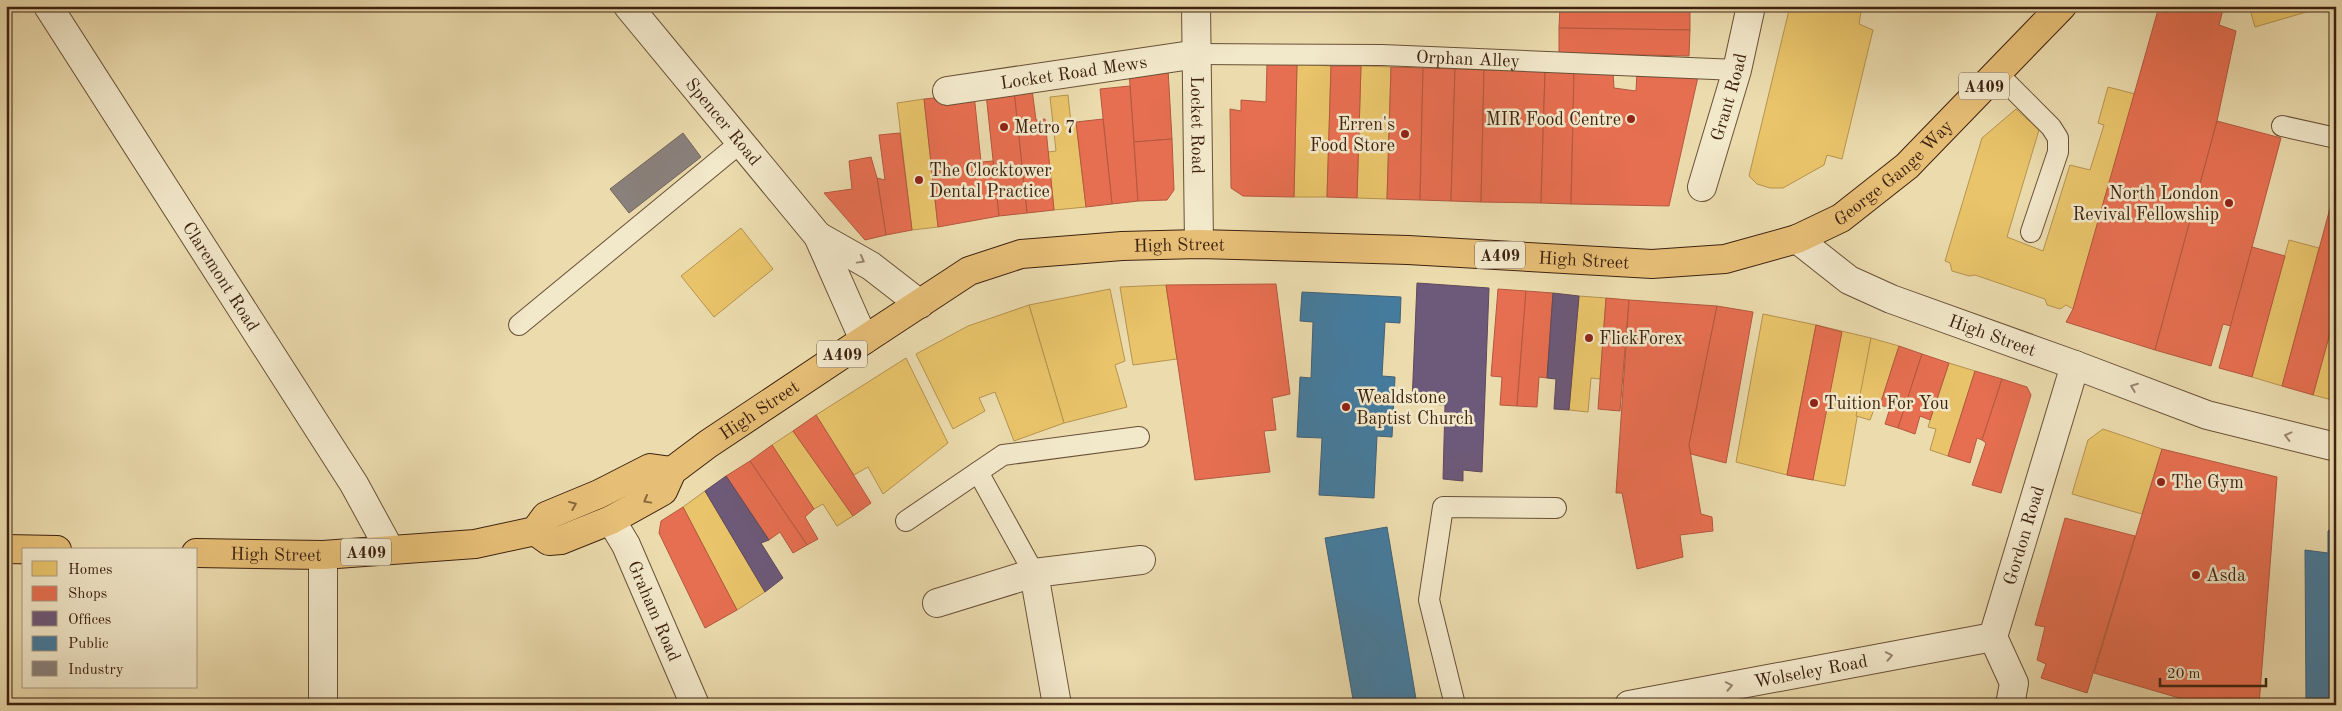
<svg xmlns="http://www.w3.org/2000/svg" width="2342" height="711" font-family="'Old Standard TT',serif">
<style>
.homes{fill:#e9c46a;stroke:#b6934f}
.shops{fill:#e76f51;stroke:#b4583e}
.offices{fill:#6d597a;stroke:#5f485a}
.public{fill:#457b9d;stroke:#436073}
.industry{fill:#8a817c;stroke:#73645c}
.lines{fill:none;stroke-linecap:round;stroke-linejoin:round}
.service-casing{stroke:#695037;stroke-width:22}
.minor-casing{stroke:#695037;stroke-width:30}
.tertiary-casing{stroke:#695037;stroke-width:30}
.primary-casing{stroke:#3e2210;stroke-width:30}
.service{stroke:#f2e8ca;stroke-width:20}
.minor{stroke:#f2e8ca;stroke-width:28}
.tertiary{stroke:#f2e8ca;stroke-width:28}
.primary{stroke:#e6be76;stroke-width:28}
.oneway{stroke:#98856d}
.oneway2{stroke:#8a683e}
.poi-dot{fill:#8f2418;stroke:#f2e8ca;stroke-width:2}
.labels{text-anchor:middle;stroke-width:5;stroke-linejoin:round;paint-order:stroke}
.shield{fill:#f2e8ca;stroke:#745d48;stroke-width:1}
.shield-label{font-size:16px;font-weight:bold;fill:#3e2210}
.street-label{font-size:18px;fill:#3e2210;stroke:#f2e8ca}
.poi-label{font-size:18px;fill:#3e2210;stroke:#f2e8ca;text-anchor:start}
</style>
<rect width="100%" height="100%" fill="#ebdbad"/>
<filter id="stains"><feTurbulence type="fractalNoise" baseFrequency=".004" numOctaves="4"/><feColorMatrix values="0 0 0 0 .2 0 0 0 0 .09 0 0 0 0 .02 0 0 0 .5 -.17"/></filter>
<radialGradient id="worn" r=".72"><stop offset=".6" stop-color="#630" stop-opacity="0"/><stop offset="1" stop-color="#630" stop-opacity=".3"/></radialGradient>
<g class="homes">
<polygon points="1790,6 1800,10 1801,6 1862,6 1859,24 1873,30 1842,159 1827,155 1824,165 1783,188 1770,188 1757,184 1749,176"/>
<polygon points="2249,6 2327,6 2255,27"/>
<polygon points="1297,64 1331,66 1327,197 1294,197"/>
<polygon points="1361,66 1391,67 1387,199 1357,198"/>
<polygon points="2108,87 2135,94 2073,309 2066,305 2060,309 2047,305 2045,299 1975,275 1969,276 1952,271 1950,263 1945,261 1982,138 2016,109 2039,130 2007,237 2043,251 2070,165 2090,170 2104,125 2098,123"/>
<polygon points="1068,95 1071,123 1076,122 1086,207 1054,210 1048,152 1056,151 1050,97"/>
<polygon points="924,99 938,227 912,230 897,103"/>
<polygon points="741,228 773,269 714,317 681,276"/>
<polygon points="2289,240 2319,248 2282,386 2252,377"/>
<polygon points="1166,285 1177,359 1133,365 1120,287"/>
<polygon points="1110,289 1125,361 1115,365 1127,407 1064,423 1029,305"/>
<polygon points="1579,296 1606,298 1600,379 1591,378 1588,412 1569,410"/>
<polygon points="1029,305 1064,423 1014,441 995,392 979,398 985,411 953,429 916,354 968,326"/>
<polygon points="2336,311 2336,401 2313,395"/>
<polygon points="1763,314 1816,325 1787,475 1736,462"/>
<polygon points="1816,325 1871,338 1845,486 1787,475"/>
<polygon points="1871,338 1899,346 1880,405 1876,404 1870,420 1856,416"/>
<polygon points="906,358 948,443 883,494 868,467 854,475 816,415"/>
<polygon points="1949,363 1975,371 1948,456 1930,450 1936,429 1928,427"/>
<polygon points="2103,429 2162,449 2142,514 2072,494 2088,440"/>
<polygon points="793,431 853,516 837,526 823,504 814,509 772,445"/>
<polygon points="705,491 765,592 737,610 683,507"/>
</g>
<g class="shops">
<polygon points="1560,6 1690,6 1690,30 1559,28"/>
<polygon points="2169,6 2224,6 2219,25 2236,31 2217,121 2155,350 2066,322 2073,309 2158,10 2168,13"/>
<polygon points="1559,28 1690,30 1689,56 1559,53"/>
<polygon points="1267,63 1297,64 1294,197 1243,196 1231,188 1230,109 1241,111 1241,100 1266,102"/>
<polygon points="1331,66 1361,66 1357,198 1327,197"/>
<polygon points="1391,67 1423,68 1420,200 1387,199"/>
<polygon points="1423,68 1455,69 1451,201 1420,200"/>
<polygon points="1168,69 1172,139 1134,142 1129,72"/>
<polygon points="1455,69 1484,70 1481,202 1451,201"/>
<polygon points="1484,70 1545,71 1541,203 1481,202"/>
<polygon points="1545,71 1574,72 1571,204 1541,203"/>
<polygon points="1574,72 1613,72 1614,88 1636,91 1637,72 1698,77 1669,206 1571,204"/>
<polygon points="1130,86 1138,201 1112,204 1100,89"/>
<polygon points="1032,89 1036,120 1045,119 1054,210 1027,213 1014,91"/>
<polygon points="1014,91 1027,213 999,216 986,94"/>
<polygon points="974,94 981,162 993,161 999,216 938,227 924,99"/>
<polygon points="1103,119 1112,204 1086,207 1076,122"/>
<polygon points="2217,121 2281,138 2231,326 2223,324 2211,366 2155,350"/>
<polygon points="900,133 912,230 886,235 877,178 885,180 879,135"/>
<polygon points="1172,139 1174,190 1167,200 1138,201 1134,142"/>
<polygon points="871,157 877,178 886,235 865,240 824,193 852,189 849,161"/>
<polygon points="2336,186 2336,311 2313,395 2282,386"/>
<polygon points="2252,247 2285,256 2252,377 2219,368"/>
<polygon points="1276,284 1290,394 1272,398 1276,430 1264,431 1270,472 1195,480 1166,285"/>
<polygon points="1498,289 1526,291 1517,406 1500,405 1502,377 1491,376"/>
<polygon points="1526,291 1553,293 1547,378 1539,377 1537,407 1517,406"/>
<polygon points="1606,298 1629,300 1620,411 1598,409"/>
<polygon points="1629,300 1717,306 1689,445 1701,514 1712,517 1713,531 1680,535 1683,557 1637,569 1622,493 1616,493"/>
<polygon points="1717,306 1753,312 1726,463 1691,454 1689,445"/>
<polygon points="1816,325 1842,332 1813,480 1787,475"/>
<polygon points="1899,346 1922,354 1898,428 1885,424 1890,408 1880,405"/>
<polygon points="1922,354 1949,363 1930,420 1920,416 1915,434 1898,428"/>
<polygon points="1975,371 2002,379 1982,440 1977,438 1970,463 1948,456"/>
<polygon points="2002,379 2027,387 2031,395 2001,493 1972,485 1986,443 1982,440"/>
<polygon points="816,415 871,503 853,516 793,431"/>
<polygon points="772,445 814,509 805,517 818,539 807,545 750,461"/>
<polygon points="2162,449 2277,477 2259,705 2203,705 2094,673"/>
<polygon points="750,461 807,545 793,553 780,532 769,540 726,476"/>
<polygon points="683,507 737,610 705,628 659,533 661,521"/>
<polygon points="2065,518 2135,536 2087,693 2041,678 2046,664 2037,660 2045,627 2035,625"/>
</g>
<g class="offices">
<polygon points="1417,283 1489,288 1482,472 1463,470 1463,481 1443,479 1445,405 1412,403"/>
<polygon points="1553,293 1579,296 1569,410 1554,409 1556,379 1547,378"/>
<polygon points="726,476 769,540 761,543 783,578 765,592 705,491"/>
</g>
<g class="public">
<polygon points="1302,292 1401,297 1400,323 1385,322 1382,376 1395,377 1392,437 1377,436 1374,498 1319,495 1322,438 1297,437 1300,377 1311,378 1313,322 1300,321"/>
<polygon points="2336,525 2336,698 2306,700 2305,550 2328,553 2328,531"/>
<polygon points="1387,527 1416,699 1385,705 1354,705 1325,538"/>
</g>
<polygon class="industry" points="683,133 701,157 629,213 610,189"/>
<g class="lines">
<defs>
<g id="service">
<path id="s1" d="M1198,54L1382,55L1737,70"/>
<polyline points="1997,73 2051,127 2058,138 2058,152 2031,232"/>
<polyline points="2282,126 2336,138"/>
<polyline points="519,325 740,143"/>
<polyline points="978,472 1034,573"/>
<polyline points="906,521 1003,455 1139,437"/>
<polyline points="1455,705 1429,600 1443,507 1556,508"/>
</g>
<g id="minor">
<path id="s2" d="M48,6L354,484L390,550"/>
<path id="s3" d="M628,6L818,236L864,340"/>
<path id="s4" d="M947,91L1198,54"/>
<path id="s5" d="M1702,187L1737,70L1751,6"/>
<polyline points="818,236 871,266 920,304"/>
<path id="s6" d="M1797,239L1849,280L1891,299L2075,365L2207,415L2336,447"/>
<path id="s7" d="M611,520L626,545L695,705"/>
<polyline points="323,555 323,705"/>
<polyline points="937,603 1034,573"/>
<polyline points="1057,705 1034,573 1141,560"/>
<path id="s8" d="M1629,705L1993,637"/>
<path id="s9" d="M2010,705L2014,683L1993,637L2075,365"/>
</g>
<g id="tertiary">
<path id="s10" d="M1196,6L1199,244"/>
</g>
<g id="primary">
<path id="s11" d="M535,531L549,541L561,540L611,520L663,491L672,471L708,444L864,340L969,271L1021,254L1122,246L1199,244L1408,250L1652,264L1725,259L1797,239L1841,218L1907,166L2062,6"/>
<polyline points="6,549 57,550"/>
<path id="s12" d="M196,553L323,555L475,544L535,531L546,516L599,494L650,468L672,471"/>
</g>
</defs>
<use href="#service" class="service-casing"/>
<use href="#minor" class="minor-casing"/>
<use href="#tertiary" class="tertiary-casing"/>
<use href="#primary" class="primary-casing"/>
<use href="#service" class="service"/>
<use href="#minor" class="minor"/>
<use href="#tertiary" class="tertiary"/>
<use href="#primary" class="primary"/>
</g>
<defs><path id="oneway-chevron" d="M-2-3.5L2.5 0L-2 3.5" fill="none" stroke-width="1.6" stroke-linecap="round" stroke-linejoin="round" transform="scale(1.25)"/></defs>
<g class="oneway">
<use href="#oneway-chevron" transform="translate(861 260) rotate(29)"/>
<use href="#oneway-chevron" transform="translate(2134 387) rotate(-159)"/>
<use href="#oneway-chevron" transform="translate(2288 436) rotate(-166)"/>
<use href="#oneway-chevron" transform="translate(1889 656) rotate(-11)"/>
<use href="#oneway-chevron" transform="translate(1729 686) rotate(-11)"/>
</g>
<g class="oneway2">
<use href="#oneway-chevron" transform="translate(647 500) rotate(151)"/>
<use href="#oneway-chevron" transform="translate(573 505) rotate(-22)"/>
</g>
<g class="poi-dot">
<circle cx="1631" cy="119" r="5"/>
<circle cx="1004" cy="127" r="5"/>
<circle cx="1405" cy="134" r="5"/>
<circle cx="919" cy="180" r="5"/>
<circle cx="2229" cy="203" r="5"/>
<circle cx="1589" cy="338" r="5"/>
<circle cx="1814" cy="403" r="5"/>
<circle cx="1346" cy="407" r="5"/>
<circle cx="2161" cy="482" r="5"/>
<circle cx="2196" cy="575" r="5"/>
</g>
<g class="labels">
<g class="shield">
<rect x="1959" y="72.5" width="50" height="27" rx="4"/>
<rect x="1475" y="241.5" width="50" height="27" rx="4"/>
<rect x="817" y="340.5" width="50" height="27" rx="4"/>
<rect x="341" y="538.5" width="50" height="27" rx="4"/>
</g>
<g class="shield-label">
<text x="1984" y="92">A409</text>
<text x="1500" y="261">A409</text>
<text x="842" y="360">A409</text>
<text x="366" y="558">A409</text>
</g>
<g class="street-label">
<text dy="6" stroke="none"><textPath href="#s1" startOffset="270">Orphan Alley</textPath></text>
<text dy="6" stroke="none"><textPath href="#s4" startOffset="128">Locket Road Mews</textPath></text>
<text dy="6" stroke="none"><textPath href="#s5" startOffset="94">Grant Road</textPath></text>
<text dy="6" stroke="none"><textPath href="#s3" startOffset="150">Spencer Road</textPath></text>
<text dy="6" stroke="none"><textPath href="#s10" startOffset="119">Locket Road</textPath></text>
<text dy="6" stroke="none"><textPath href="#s11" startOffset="1475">George Gange Way</textPath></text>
<text dy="6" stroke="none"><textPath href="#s11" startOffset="736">High Street</textPath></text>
<text dy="6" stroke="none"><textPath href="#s11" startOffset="1141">High Street</textPath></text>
<text dy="6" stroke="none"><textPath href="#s2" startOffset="321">Claremont Road</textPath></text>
<text dy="6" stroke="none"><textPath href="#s6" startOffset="220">High Street</textPath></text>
<text dy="6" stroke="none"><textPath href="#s11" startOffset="271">High Street</textPath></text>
<text dy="6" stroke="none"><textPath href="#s9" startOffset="179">Gordon Road</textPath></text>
<text dy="6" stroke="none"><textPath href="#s12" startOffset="80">High Street</textPath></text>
<text dy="6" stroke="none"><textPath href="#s7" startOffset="101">Graham Road</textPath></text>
<text dy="6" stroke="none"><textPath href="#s8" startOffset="185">Wolseley Road</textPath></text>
</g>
<g class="poi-label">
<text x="1621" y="125" text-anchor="end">MIR Food Centre</text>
<text x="1395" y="130" text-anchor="end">Erren's<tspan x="1395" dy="21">Food Store</tspan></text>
<text x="1014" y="133">Metro 7</text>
<text x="929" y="176">The Clocktower<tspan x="929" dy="21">Dental Practice</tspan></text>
<text x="2219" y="199" text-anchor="end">North London<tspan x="2219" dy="21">Revival Fellowship</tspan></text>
<text x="1599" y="344">FlickForex</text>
<text x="1356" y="403">Wealdstone<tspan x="1356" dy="21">Baptist Church</tspan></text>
<text x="1824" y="409">Tuition For You</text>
<text x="2171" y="488">The Gym</text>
<text x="2206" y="581">Asda</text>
</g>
</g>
<rect width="2342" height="711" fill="none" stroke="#ebdbad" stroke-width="25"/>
<rect x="8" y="8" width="2327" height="696" fill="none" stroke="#3e2210" stroke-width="2.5"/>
<rect x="12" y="12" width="2317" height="686" fill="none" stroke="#3e2210"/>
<rect x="22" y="548" width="175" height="140" fill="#f2e8ca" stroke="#aa9980"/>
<rect x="32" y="561" width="25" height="15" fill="#e9c46a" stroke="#aa9980"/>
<text x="68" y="574" font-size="15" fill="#3e2210">Homes</text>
<rect x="32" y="586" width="25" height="15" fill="#e76f51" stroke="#aa9980"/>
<text x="68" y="598" font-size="15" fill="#3e2210">Shops</text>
<rect x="32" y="611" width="25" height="15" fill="#6d597a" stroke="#aa9980"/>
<text x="68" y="624" font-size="15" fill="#3e2210">Offices</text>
<rect x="32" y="636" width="25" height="15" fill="#457b9d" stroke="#aa9980"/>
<text x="68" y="648" font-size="15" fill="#3e2210">Public</text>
<rect x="32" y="661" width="25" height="15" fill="#8a817c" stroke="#aa9980"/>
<text x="68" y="674" font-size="15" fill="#3e2210">Industry</text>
<path d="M2160 678v8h106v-8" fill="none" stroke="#3e2210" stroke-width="2.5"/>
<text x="2167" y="678" font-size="15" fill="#3e2210" stroke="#f2e8ca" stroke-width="4" paint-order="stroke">20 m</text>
<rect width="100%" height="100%" filter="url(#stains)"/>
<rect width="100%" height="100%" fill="url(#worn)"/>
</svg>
